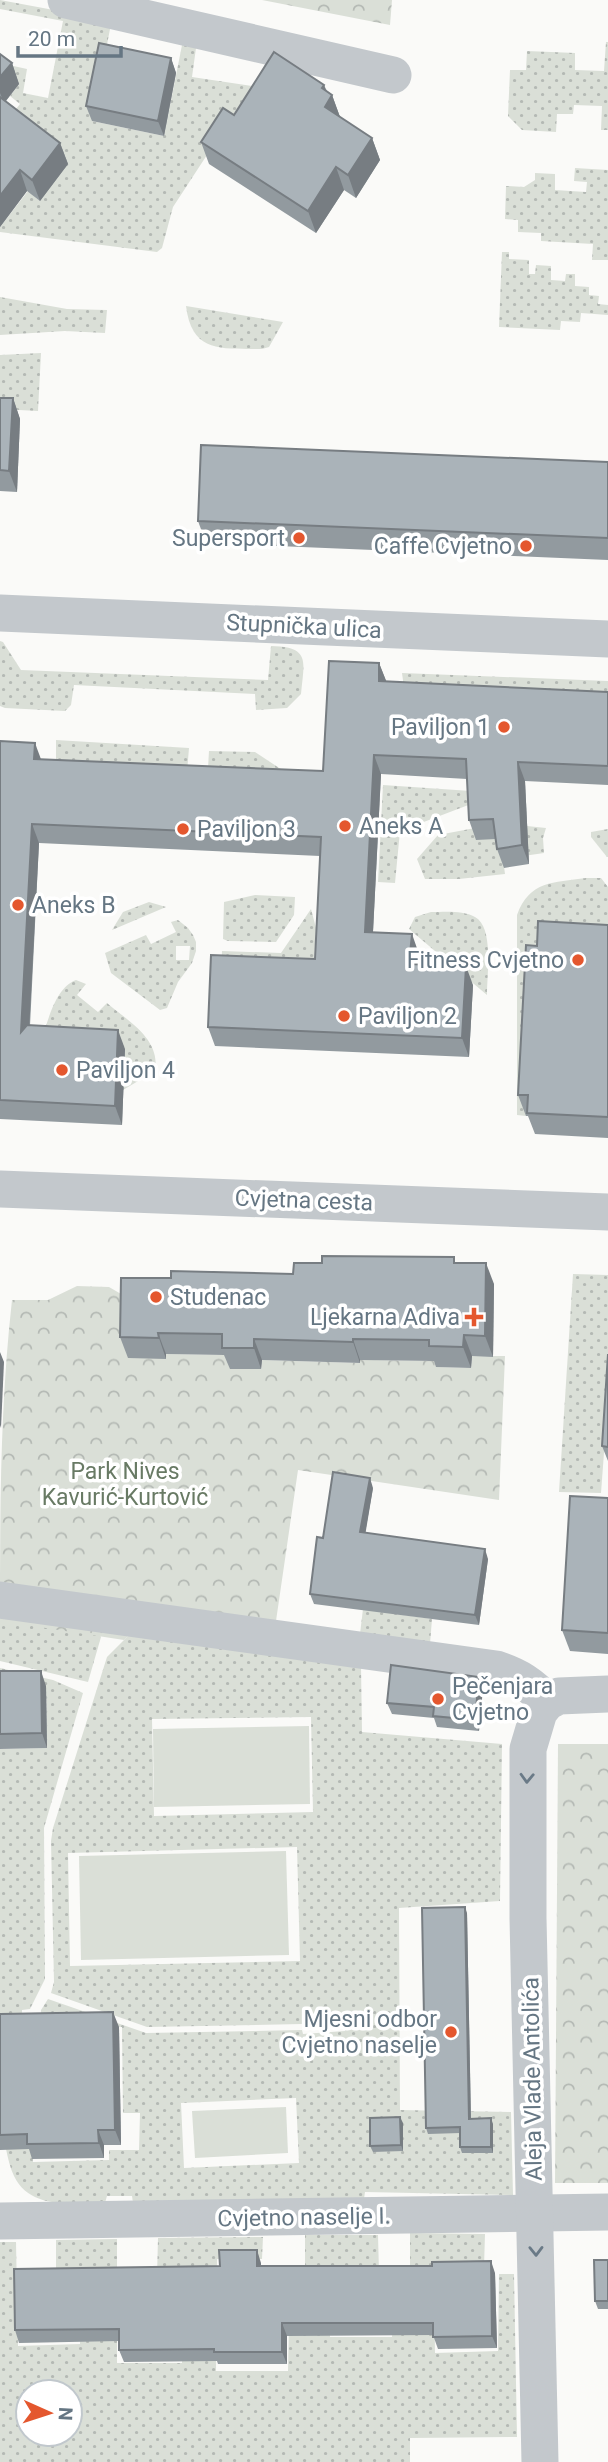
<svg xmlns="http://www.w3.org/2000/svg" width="608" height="2462" font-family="Roboto,sans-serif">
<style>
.grass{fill:url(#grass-dots);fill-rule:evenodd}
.forest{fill:url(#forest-crowns)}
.pitch{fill:#dadfd7}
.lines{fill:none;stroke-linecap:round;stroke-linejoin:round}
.street{stroke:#c3c8cc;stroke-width:37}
.wall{fill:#929a9f}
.shaded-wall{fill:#777d82}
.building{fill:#aab3b9;stroke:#777d82;stroke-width:2}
.oneway{stroke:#6a7a87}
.poi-dot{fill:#e4572e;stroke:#fff;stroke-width:2.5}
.labels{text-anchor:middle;stroke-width:7;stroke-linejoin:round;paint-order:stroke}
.poi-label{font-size:23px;fill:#657683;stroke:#fff;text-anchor:start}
.street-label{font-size:23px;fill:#657683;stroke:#fff}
.park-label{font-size:23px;fill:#687a64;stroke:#fff}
</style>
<defs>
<pattern id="grass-dots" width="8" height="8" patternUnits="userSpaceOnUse" patternTransform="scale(1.75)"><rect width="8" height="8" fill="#dadfd7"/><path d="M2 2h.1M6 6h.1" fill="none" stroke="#b4b9b4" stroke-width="1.8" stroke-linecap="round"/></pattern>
<pattern id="forest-crowns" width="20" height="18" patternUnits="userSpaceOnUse" patternTransform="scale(1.75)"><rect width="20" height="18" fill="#dadfd7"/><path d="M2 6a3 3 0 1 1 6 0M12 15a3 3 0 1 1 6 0" fill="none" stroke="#b4b9b4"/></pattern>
</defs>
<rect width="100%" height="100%" fill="#fafaf8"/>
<g class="grass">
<polygon points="0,0 86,16 111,24 92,121 164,136 182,45 196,48 192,77 252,86 173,207 162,248 157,252 0,232 0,227 28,191 40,201 19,131 28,118 16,109 20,104 10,96 19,84 0,69 0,63 27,69 23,93 48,98 63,21 0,9"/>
<polygon points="606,42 608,42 608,130 601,130 602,106 574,105 573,114 557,114 556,132 522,130 508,116 510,70 526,70 527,51 575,53 575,70 604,71"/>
<polygon points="575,168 608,170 608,260 592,260 593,244 541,241 541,233 518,232 518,220 505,219 506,186 524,187 535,180 535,173 555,174 555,190 586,192 587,182 574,181"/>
<polygon points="502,252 509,252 509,259 529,260 529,274 535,274 536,265 551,266 551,280 565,281 566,274 575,274 575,286 589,287 589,295 599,296 598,304 608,305 608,315 581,313 580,322 561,321 560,330 499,327"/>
<polygon points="0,297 67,309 107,310 105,333 65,331 0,335"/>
<path d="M186,306L283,322L269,347L262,349C224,348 192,355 186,306Z"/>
<polygon points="41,353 38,411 0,409 0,355"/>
<path d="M0,641L3,642L21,670L268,680L271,646C311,647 304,661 301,694L287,708L256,710L255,694L74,685L71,705L65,711L5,708L0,706Z"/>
<polygon points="402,673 608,681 608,704 404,688"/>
<polygon points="56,740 189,748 186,784 56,779"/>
<polygon points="209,751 255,752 308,787 207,785"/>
<polygon points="383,785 500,793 400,831 395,883 378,882"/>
<polygon points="527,826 546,828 543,838 544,853 503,859 505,874 459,879 425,879 417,859 438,835 475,828 527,838"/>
<polygon points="608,829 608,857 607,857 591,837 591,832"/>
<path d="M586,878H601L608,887V945L533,966L526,1116L517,1115V915C530,880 553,883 586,878Z"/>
<polygon points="255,895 295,897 294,915 276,942 228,941 223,939 224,902"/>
<polygon points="149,902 166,907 112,930 123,912"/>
<polygon points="311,909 316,928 313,978 221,974 222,951 281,953"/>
<path d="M431,912C444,912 463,910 475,917C494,927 487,975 487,995L409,929L415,917Z"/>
<path d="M178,920L188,928L193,935L196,942V951L192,963L178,982L167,1008L160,1010L111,973L105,953L146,935L151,944L176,932L171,922ZM176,946H190L189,960H176Z"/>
<path d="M76,980L86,984L77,995L98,1012L107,1003C128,1021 161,1039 155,1071L123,1090L40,1045C47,1025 54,988 76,980Z"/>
<polygon points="573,1274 608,1275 608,1399 601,1493 559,1492"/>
<polygon points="363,1609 432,1619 430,1644 360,1634"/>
<polygon points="0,1611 98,1630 101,1637 88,1682 0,1661"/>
<path d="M129,1635L361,1666L362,1732L502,1744L500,1901L399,1908L400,2110L511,2112L513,2195L365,2192L364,2199L133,2203L132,2196H107L105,2203C73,2203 30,2210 14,2176C10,2168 8,2158 6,2149H32L33,2162L109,2160V2150H139L140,2113H123L122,2027L41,2025V2010L48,1999L146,2033L302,2030L303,2034L345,2031L344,2018L302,2019V2024L147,2027L51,1993L54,1982L51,1841L53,1828L107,1657ZM311,1717L313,1812L154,1816L152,1719ZM297,1847L300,1961L70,1966L68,1853ZM296,2098L299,2163L184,2168L181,2103Z"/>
<polygon points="0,1668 53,1680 83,1693 44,1828 45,1979 30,2009 22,2010 22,2029 0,2030 0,1749 47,1748 46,1686 0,1686"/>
<path d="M410,2233L485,2234L484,2267L434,2271L435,2353L498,2351L499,2274H514L517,2437L410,2438V2462H0V2242H16L18,2346L80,2344V2279H56V2240L117,2239V2363H182V2277L157,2276L158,2238L263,2237L262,2259H217L216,2371H288L290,2280H305V2235H378L379,2272L330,2276V2337H392L394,2287H410ZM28,2392H70V2434H28Z"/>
</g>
<g class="forest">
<polygon points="262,0 392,0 390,25"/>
<path d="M77,1286L109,1287L128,1298L166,1359V1354L230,1355V1369H261L262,1360L360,1363V1348L373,1360L427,1361L437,1352V1367L471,1368L472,1356H505L499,1500L298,1470L276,1621L129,1635L124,1640L0,1621C0,1513 0,1407 12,1300H48Z"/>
<polygon points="558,1744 608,1744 608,2183 555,2183"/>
</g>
<g class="pitch">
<polygon points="309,1726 310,1804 154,1807 153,1729"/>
<polygon points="286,1851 289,1955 81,1960 79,1856"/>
<polygon points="286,2107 288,2153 195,2158 192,2111"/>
</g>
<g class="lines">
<g class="street">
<polyline points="66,0 393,75"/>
<polyline points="0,613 608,639"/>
<polyline points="0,1189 608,1212"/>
<path d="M0,1600L496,1669C518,1676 532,1685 547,1702"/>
<polyline points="0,2221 608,2212"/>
<polyline points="540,2462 528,1918 528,1749 539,1712 547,1702 559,1696 608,1694"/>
</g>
</g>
<g class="wall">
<polygon points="0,54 12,63 19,84 6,101 60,143 68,164 40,201 27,191 0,227"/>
<polygon points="171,58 176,73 164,136 92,121 86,106"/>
<polygon points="324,85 327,91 332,95 340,117 372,138 380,160 356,198 344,190 316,233 209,164 201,142 234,115"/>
<polygon points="0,398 13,398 20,419 17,492 0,491"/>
<polygon points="608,462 608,560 206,543 198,521"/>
<polygon points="379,663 386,681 608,692 608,785 525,781 529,864 504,868 497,849 496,839 476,840 469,820 467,779 381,774 373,932 419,954 418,964 473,985 469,1057 215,1046 208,1027 315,959 320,856 39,843 30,1026 125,1049 122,1125 0,1119 0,741 41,760 323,771"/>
<polygon points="608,925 608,1138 535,1134 528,1116 526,1116 518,1095"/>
<polygon points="322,1263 456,1263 494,1284 493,1357 472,1356 471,1368 436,1367 434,1361 360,1360 360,1363 262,1360 261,1369 230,1369 224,1355 166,1354 166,1359 128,1358 120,1337 171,1278 293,1274"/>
<polygon points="608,1354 608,1461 602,1446"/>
<polygon points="373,1488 365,1533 488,1559 479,1625 314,1604 310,1594 323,1538"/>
<polygon points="608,1498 608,1654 570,1651 562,1630"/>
<polygon points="0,1671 46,1686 47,1748 0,1749"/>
<polygon points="483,1688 479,1731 437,1727 434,1718 392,1714 387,1703"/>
<polygon points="467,1913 471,2119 493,2124 493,2153 462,2153 460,2147 460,2133 428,2134 426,2128"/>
<polygon points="0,2014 119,2027 121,2145 104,2145 104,2158 32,2159 29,2149 0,2150"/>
<polygon points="403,2123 403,2151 373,2152 370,2146"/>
<polygon points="608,2260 608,2309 598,2309 595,2301"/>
<polygon points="261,2263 261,2266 495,2273 497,2348 438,2349 433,2335 287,2336 287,2364 218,2364 217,2361 124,2362 119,2350 119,2341 19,2343 15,2330 220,2266"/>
</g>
<g class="shaded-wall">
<polygon points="171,58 176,73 164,136 158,121"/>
<polygon points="12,63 19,84 4,103 0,93 0,77"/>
<polygon points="324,85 329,100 332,95 340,117 325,107 322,88"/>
<polygon points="372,138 380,160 356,198 348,175"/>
<polygon points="60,143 68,164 40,201 32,180"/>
<polygon points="336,167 344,190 316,233 308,211"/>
<polygon points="20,170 27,191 0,227 0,196"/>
<polygon points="13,398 20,419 17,492 9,471"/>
<polygon points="379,663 387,683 379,681"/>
<polygon points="35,743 42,762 34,759"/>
<polygon points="374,755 381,774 372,951 365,932"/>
<polygon points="518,762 525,781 529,864 522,845"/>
<polygon points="32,824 39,843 28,1051 21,1032"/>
<polygon points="412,934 419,954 416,983 409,964"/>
<polygon points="466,966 473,985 469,1057 462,1038"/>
<polygon points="118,1030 125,1049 122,1125 115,1106"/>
<polygon points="486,1263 494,1284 493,1357 485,1336"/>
<polygon points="158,1333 166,1354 166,1359 159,1338"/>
<polygon points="464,1335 472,1356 471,1368 463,1347"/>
<polygon points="254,1339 262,1360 261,1369 254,1348"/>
<polygon points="353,1339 360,1360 360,1363 353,1342"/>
<polygon points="0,1352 4,1362 1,1428 0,1425"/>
<polygon points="370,1478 373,1488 364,1542 360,1532"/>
<polygon points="485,1549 488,1559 479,1625 475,1615"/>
<polygon points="41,1671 46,1686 47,1748 42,1733"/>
<polygon points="479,1677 483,1688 479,1731 475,1720"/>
<polygon points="465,1907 467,1913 471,2125 469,2119"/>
<polygon points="113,2012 119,2027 121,2145 115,2130"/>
<polygon points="400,2117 403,2123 403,2151 401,2145"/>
<polygon points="491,2118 493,2124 493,2153 491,2147"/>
<polygon points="98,2130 104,2145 104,2158 99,2143"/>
<polygon points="257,2250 261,2263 261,2278 257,2266"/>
<polygon points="491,2261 495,2273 497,2348 492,2336"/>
<polygon points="282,2323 287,2336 287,2364 282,2352"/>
</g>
<g class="building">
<polygon points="99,43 171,58 158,121 86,106"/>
<polygon points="274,52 324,85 322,88 332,95 325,107 372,138 348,175 336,167 308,211 201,142 223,108 234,115"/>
<polygon points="0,54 12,63 0,77"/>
<polygon points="0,97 60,143 32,180 20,170 0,196"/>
<polygon points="0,398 13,398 9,471 0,470"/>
<polygon points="201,445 608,462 608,538 198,521"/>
<polygon points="329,661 379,663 379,681 608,692 608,766 518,762 522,845 497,849 493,819 469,820 466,759 374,755 365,932 412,934 409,964 466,966 462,1038 208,1027 211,955 315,959 321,837 32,824 21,1032 27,1025 118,1030 115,1106 0,1100 0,741 35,743 34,759 323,771"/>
<polygon points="538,921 608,925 608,1117 527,1113 528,1095 518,1095 526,945 537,946"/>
<polygon points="322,1256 454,1257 454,1263 486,1263 485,1336 464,1335 463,1347 429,1346 429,1340 353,1339 353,1342 254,1339 254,1348 222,1348 222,1334 158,1333 159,1338 120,1337 121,1278 171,1278 171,1271 293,1274 294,1263 322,1263"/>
<polygon points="608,1354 608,1447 602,1446"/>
<polygon points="333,1472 370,1478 360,1532 485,1549 475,1615 310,1594 317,1537 323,1538"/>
<polygon points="570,1496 608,1498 608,1633 562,1630"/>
<polygon points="391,1665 479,1677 475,1720 433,1716 434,1707 387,1703"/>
<polygon points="0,1671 41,1671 42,1733 0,1734"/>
<polygon points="465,1907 469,2119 491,2118 491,2147 460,2147 460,2127 426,2128 422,1908"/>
<polygon points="113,2012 115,2130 98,2130 99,2143 27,2144 27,2134 0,2135 0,2014"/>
<polygon points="400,2117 401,2145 370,2146 370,2118"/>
<polygon points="219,2250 257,2250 257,2266 432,2266 432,2262 491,2261 492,2336 433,2337 433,2323 282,2323 282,2352 214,2352 214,2349 119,2350 119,2329 15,2330 14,2269 220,2266"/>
<polygon points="594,2260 608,2260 608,2301 595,2301"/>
</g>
<defs><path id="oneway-chevron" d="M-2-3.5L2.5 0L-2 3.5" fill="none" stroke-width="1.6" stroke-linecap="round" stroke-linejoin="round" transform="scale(1.75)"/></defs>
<g class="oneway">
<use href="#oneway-chevron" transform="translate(527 1778) rotate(92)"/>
<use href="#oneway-chevron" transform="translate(536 2251) rotate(89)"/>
</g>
<g class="poi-dot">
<circle cx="299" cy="538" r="7"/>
<circle cx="526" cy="546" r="7"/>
<circle cx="504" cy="727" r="7"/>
<circle cx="345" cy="826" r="7"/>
<circle cx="183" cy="829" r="7"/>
<circle cx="18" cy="905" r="7"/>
<circle cx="578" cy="960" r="7"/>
<circle cx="344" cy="1016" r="7"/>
<circle cx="62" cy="1070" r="7"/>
<circle cx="156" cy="1297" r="7"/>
<path d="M470.5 1306.5h7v7h7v7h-7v7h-7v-7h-7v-7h7z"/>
<circle cx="438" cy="1699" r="7"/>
<circle cx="451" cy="2032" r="7"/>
</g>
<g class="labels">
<g class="poi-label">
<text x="285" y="546" text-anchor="end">Supersport</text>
<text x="512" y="554" text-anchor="end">Caffe Cvjetno</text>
<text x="490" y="735" text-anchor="end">Paviljon 1</text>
<text x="359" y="834">Aneks A</text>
<text x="197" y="837">Paviljon 3</text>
<text x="32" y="913">Aneks B</text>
<text x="564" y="968" text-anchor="end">Fitness Cvjetno</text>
<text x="358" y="1024">Paviljon 2</text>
<text x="76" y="1078">Paviljon 4</text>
<text x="170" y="1305">Studenac</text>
<text x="460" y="1325" text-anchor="end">Ljekarna Adiva</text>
<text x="452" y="1694">Pečenjara<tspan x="452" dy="26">Cvjetno</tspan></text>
<text x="437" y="2027" text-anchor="end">Mjesni odbor<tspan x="437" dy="26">Cvjetno naselje</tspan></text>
</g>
<g class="street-label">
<text transform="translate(304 626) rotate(3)" y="8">Stupnička ulica</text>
<text transform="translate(304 1200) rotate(2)" y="8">Cvjetna cesta</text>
<text transform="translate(532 2079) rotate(-91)" y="8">Aleja Vlade Antolića</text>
<text transform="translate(304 2217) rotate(-1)" y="8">Cvjetno naselje I.</text>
</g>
<g class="park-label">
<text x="125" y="1479">Park Nives<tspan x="125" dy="26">Kavurić-Kurtović</tspan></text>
</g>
</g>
<g transform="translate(49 2413) rotate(93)"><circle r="33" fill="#ffffff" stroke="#c1c8cd" stroke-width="2"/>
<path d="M0-5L12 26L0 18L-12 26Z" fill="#e4572e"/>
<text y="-10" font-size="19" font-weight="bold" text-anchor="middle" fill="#657683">N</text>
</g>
<path d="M18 46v10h103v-10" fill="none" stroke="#657683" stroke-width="3.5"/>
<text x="28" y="46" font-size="21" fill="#657683" stroke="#ffffff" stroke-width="5" paint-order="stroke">20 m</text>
</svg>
